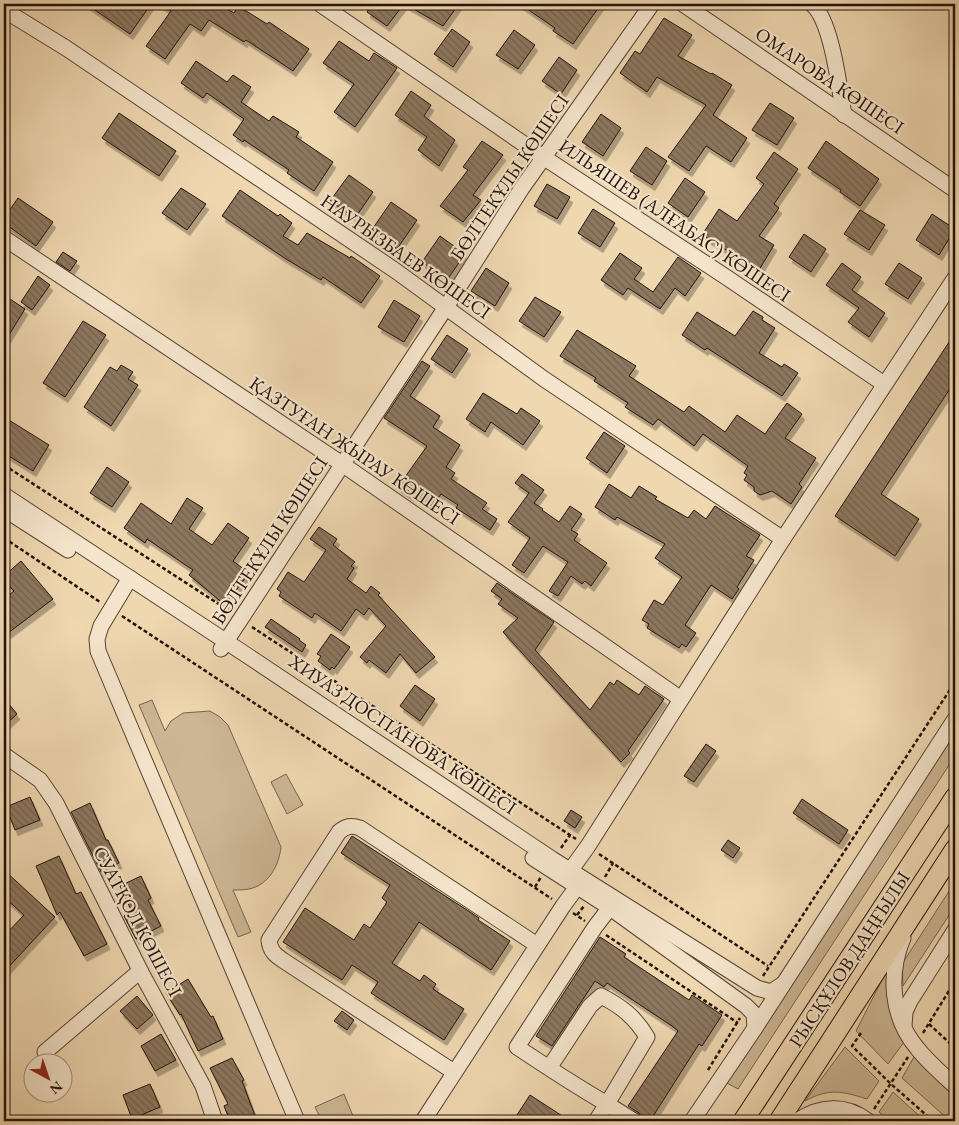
<svg xmlns="http://www.w3.org/2000/svg" width="959" height="1125" font-family="'EB Garamond',serif">
<style>
.grass{fill:#ccb694;stroke:#77644e}
.building{fill:url(#building-back-hatch);stroke:#221209;filter:url(#shadow)}
.lines{fill:none;stroke-linecap:round;stroke-linejoin:round}
.minor-casing{stroke:#554333;stroke-width:17}
.major-casing{stroke:#221209;stroke-width:21}
.path{stroke:#221209;stroke-width:2.5;stroke-dasharray:4 2.5;stroke-linecap:butt}
.minor{stroke:#f5e5cc;stroke-width:15}
.major{stroke:#efd7b0;stroke-width:19}
.labels{text-anchor:middle;stroke-width:4.5;stroke-linejoin:round;paint-order:stroke}
.street-label{font-size:19px;fill:#221209;stroke:#f5e5cc}
</style>
<defs>
<pattern id="building-back-hatch" width="6" height="6" patternUnits="userSpaceOnUse" patternTransform="scale(1.25)"><rect width="6" height="6" fill="#8d7860"/><path d="M-1 5l2 2M0 0l6 6M5-1l2 2" fill="none" stroke="#73614d"/></pattern>
<filter id="shadow"><feDropShadow dx="3" dy="5.5" stdDeviation="0" flood-color="#0004"/></filter>
</defs>
<rect width="100%" height="100%" fill="#efd7b0"/>
<filter id="stains"><feTurbulence type="fractalNoise" baseFrequency=".004" numOctaves="4"/><feColorMatrix values="0 0 0 0 .2 0 0 0 0 .09 0 0 0 0 .02 0 0 0 .5 -.17"/></filter>
<radialGradient id="worn" r=".72"><stop offset=".6" stop-color="#630" stop-opacity="0"/><stop offset="1" stop-color="#630" stop-opacity=".3"/></radialGradient>
<g class="grass">
<path d="M152,700L165,731L171,721L183,713L210,711L220,717L228,725L281,847C279,865 269,885 249,889C244,890 238,890 233,890L251,932L238,937L139,705Z"/>
<polygon points="955,729 955,756 738,1089 725,1082"/>
<polygon points="286,774 303,805 287,814 271,782"/>
<polygon points="955,882 955,906 903,986 902,964"/>
<polygon points="888,968 904,1042 888,1064 856,1031"/>
<path d="M845,1047L879,1081L867,1099C842,1091 829,1088 805,1101Z"/>
<polygon points="915,1055 955,1094 955,1118 950,1121 902,1078"/>
<polygon points="893,1092 925,1121 889,1121 879,1112"/>
<polygon points="344,1094 355,1121 322,1121 315,1107"/>
</g>
<g class="building">
<polygon points="86,4 151,4 130,34"/>
<polygon points="160,4 220,4 234,13 238,6 267,24 269,22 309,49 293,71 246,40 244,42 209,20 201,31 190,24 165,59 146,46 171,11"/>
<polygon points="372,4 404,4 387,26 367,12"/>
<polygon points="405,4 459,4 443,26"/>
<polygon points="520,4 601,4 573,44 553,31 555,28"/>
<polygon points="664,18 692,35 678,56 711,74 712,73 732,85 713,115 747,138 731,162 706,146 689,171 668,157 706,105 657,77 647,92 620,73 635,51 640,54"/>
<polygon points="452,29 470,42 453,67 434,54"/>
<polygon points="514,30 535,45 518,69 496,55"/>
<polygon points="339,41 369,61 374,53 397,68 355,127 334,112 354,84 323,63"/>
<polygon points="559,57 577,70 561,94 542,81"/>
<polygon points="196,61 227,82 233,75 251,87 241,102 269,121 273,116 299,132 296,137 333,162 314,191 287,173 289,170 244,140 243,142 233,135 244,119 207,93 203,98 181,83"/>
<polygon points="411,91 431,105 424,116 455,140 439,166 418,150 427,137 395,115"/>
<polygon points="770,103 794,118 777,145 752,130"/>
<polygon points="119,113 176,151 159,176 102,138"/>
<polygon points="601,114 621,128 603,156 582,142"/>
<polygon points="482,141 503,155 473,195 481,200 463,222 440,206 468,170 463,167"/>
<polygon points="826,141 879,179 860,206 840,192 841,190 808,168"/>
<polygon points="646,147 667,161 652,185 630,171"/>
<polygon points="774,152 798,169 774,204 779,208 759,236 774,245 759,270 702,235 719,209 737,221 764,184 756,178"/>
<polygon points="349,175 373,192 355,218 330,201"/>
<polygon points="685,178 705,192 688,217 668,203"/>
<polygon points="547,184 570,197 557,219 534,206"/>
<polygon points="181,188 206,204 187,230 162,213"/>
<polygon points="240,190 278,216 280,214 292,223 283,236 298,245 307,233 350,258 351,256 380,276 361,303 323,277 321,280 286,259 222,216"/>
<polygon points="18,198 53,222 36,246 4,223 4,218"/>
<polygon points="391,202 417,220 397,249 371,231"/>
<polygon points="593,209 615,223 600,247 578,233"/>
<polygon points="860,210 885,225 869,250 844,234"/>
<polygon points="932,214 955,229 939,255 916,240"/>
<polygon points="804,234 826,249 811,272 789,257"/>
<polygon points="440,236 465,254 447,280 422,262"/>
<polygon points="63,252 77,261 70,271 56,262"/>
<polygon points="620,253 642,268 634,279 653,292 678,257 701,273 685,296 675,288 660,309 628,288 623,295 601,280"/>
<polygon points="842,263 861,277 852,290 885,313 869,337 848,322 859,308 826,285"/>
<polygon points="899,263 922,278 908,299 885,284"/>
<polygon points="486,268 509,283 495,306 471,291"/>
<polygon points="38,276 50,285 32,310 21,302"/>
<polygon points="4,295 25,309 4,343"/>
<polygon points="535,297 561,312 544,337 519,321"/>
<polygon points="394,300 420,316 404,342 378,327"/>
<polygon points="753,311 763,317 762,320 775,328 759,353 782,367 784,364 798,373 782,396 707,348 705,350 682,335 697,312 735,336"/>
<polygon points="83,321 106,335 65,397 43,383"/>
<polygon points="577,330 636,366 629,376 684,412 689,406 725,432 737,415 765,434 787,403 802,414 785,438 816,458 799,484 802,487 791,504 772,491 760,495 754,491 754,487 744,480 747,475 744,473 748,466 703,434 694,446 658,419 653,425 625,407 628,403 594,381 596,378 560,356"/>
<polygon points="955,333 955,381 881,494 919,519 895,556 835,516"/>
<polygon points="447,335 468,349 452,373 431,359"/>
<polygon points="422,361 430,366 410,396 440,416 433,427 460,445 446,467 455,473 451,479 487,503 482,509 497,519 490,530 456,508 458,505 441,494 432,507 413,494 411,496 398,487 427,446 384,418"/>
<polygon points="121,365 133,372 128,379 138,385 111,426 84,407 110,367 117,371"/>
<polygon points="483,393 517,414 521,408 540,421 523,445 491,422 485,432 466,419"/>
<polygon points="4,417 49,445 33,471 4,453"/>
<polygon points="604,432 625,446 607,473 586,458"/>
<polygon points="107,467 129,482 112,507 90,493"/>
<polygon points="522,474 544,490 534,503 543,509 542,510 559,522 570,506 582,514 571,530 578,534 574,540 607,563 591,586 585,581 582,584 571,576 558,596 549,591 568,562 543,546 524,573 512,565 530,538 508,522 529,493 515,483"/>
<polygon points="609,484 631,498 639,486 657,497 655,499 688,518 694,510 706,519 715,506 760,535 746,556 754,560 737,587 739,589 732,599 711,585 685,625 696,633 686,647 682,644 679,648 647,628 649,624 642,620 654,600 663,605 682,577 655,558 665,544 617,517 615,520 595,507"/>
<polygon points="187,498 203,508 189,529 212,545 228,523 249,538 233,561 249,573 225,605 189,575 193,570 147,539 145,543 124,528 141,503 171,524"/>
<polygon points="319,527 337,539 333,545 355,562 351,566 354,568 347,579 366,593 371,586 380,593 378,595 435,657 416,673 400,654 386,673 369,660 367,663 360,657 386,626 369,608 364,615 356,609 341,631 315,613 312,618 279,596 281,592 277,589 288,572 304,582 326,550 310,539"/>
<polygon points="21,561 53,599 8,633 4,627 4,599 14,591 4,580 4,576"/>
<polygon points="497,583 554,622 535,650 590,710 610,682 614,685 617,680 639,695 645,686 664,699 628,751 630,753 621,762 503,632 518,618 498,604 502,599 491,591"/>
<polygon points="271,619 300,639 299,640 306,645 302,652 265,627"/>
<polygon points="331,634 350,647 334,669 332,667 330,670 318,661 321,656 317,654"/>
<polygon points="415,685 435,699 420,721 400,706"/>
<polygon points="4,698 17,714 4,726"/>
<polygon points="706,744 716,751 694,782 684,776"/>
<polygon points="30,797 40,820 15,830 6,807"/>
<polygon points="802,799 848,830 839,844 793,813"/>
<polygon points="90,803 106,840 108,840 119,863 101,872 71,812"/>
<polygon points="571,810 582,817 575,828 564,821"/>
<polygon points="352,836 467,910 479,918 478,920 510,941 491,970 419,922 392,963 420,981 424,975 436,984 433,989 464,1009 444,1040 371,993 378,982 352,965 342,980 283,942 305,908 354,940 364,924 370,928 387,902 382,898 390,885 341,853"/>
<polygon points="728,840 740,848 733,858 721,850"/>
<polygon points="59,856 76,894 81,892 107,944 84,956 60,912 57,915 36,866"/>
<polygon points="4,870 55,917 4,972 4,936 24,915 4,897"/>
<polygon points="141,876 151,898 148,900 161,926 136,939 124,916 132,912 120,886"/>
<polygon points="600,937 626,954 624,957 689,1000 692,995 722,1015 702,1046 699,1044 650,1121 643,1121 639,1113 628,1106 678,1031 672,1026 607,983 604,987 595,981 552,1046 536,1036"/>
<polygon points="188,979 211,1017 213,1016 223,1039 198,1051 181,1014 180,1015 166,993"/>
<polygon points="137,996 153,1015 137,1029 120,1011"/>
<polygon points="342,1011 354,1020 347,1030 334,1021"/>
<polygon points="161,1034 176,1060 155,1071 141,1046"/>
<polygon points="232,1058 244,1080 242,1081 257,1121 230,1121 224,1106 228,1104 210,1068"/>
<polygon points="150,1084 160,1107 132,1119 123,1095"/>
<polygon points="530,1095 570,1121 513,1121"/>
</g>
<g class="lines">
<defs>
<g id="minor">
<polyline points="320,4 534,151 726,277 884,384"/>
<polyline points="683,4 955,190"/>
<path d="M812,4C832,21 839,87 844,115"/>
<polyline points="4,10 66,48 396,271 544,379 783,539"/>
<polyline points="4,238 342,464 681,699"/>
<polyline points="4,495 254,660 552,859 757,988 771,992 783,984"/>
<polyline points="4,509 68,550"/>
<polyline points="130,578 101,626 97,639 98,651 297,1121"/>
<polyline points="221,649 446,307 522,188 652,4"/>
<polyline points="4,755 40,780 56,803 143,976 203,1086 215,1121"/>
<polyline points="533,858 609,907 746,1006 754,1014 755,1028"/>
<polyline points="565,878 588,846 783,539 955,278"/>
<path d="M903,938C888,974 891,1017 917,1048C928,1062 942,1074 955,1086"/>
<polyline points="904,1026 905,1012 910,1001 955,930"/>
<polyline points="45,1052 140,971"/>
<path d="M549,1068L590,1006L601,996C621,1006 635,1017 647,1037L607,1104C576,1086 547,1067 517,1047L595,927L615,901"/>
<path d="M454,1072L284,961C275,955 270,951 269,940L339,832C346,826 351,825 360,828L537,945"/>
<polyline points="423,1121 563,906 582,880"/>
<polyline points="596,1121 607,1104 634,1121"/>
<polyline points="692,1121 755,1028 955,719"/>
<path d="M797,1121C820,1105 845,1104 868,1121"/>
</g>
<g id="major">
<polyline points="743,1121 955,797"/>
<polyline points="779,1121 955,849"/>
</g>
</defs>
<use href="#minor" class="minor-casing"/>
<use href="#major" class="major-casing"/>
<g class="path">
<polyline points="4,465 231,612"/>
<polyline points="4,538 100,602"/>
<polyline points="122,616 552,899"/>
<polyline points="252,627 576,839"/>
<polyline points="561,848 570,835"/>
<polyline points="599,854 768,966"/>
<polyline points="605,877 613,863"/>
<polyline points="535,887 541,877"/>
<polyline points="573,913 585,921"/>
<polyline points="577,915 584,906"/>
<polyline points="606,935 738,1023"/>
<polyline points="763,976 955,682"/>
<polyline points="929,1024 955,1048"/>
<polyline points="861,1033 852,1046 891,1084 933,1121"/>
<polyline points="923,1033 955,981"/>
<polyline points="708,1070 740,1018"/>
<polyline points="874,1109 908,1057"/>
</g>
<use href="#minor" class="minor"/>
<use href="#major" class="major"/>
</g>
<g class="labels">
<g class="street-label">
<text transform="translate(830 80) rotate(34)" y="7">ОМАРОВА КӨШЕСІ</text>
<text transform="translate(509 177) rotate(-56)" y="7">БӨЛТЕКҰЛЫ КӨШЕСІ</text>
<text transform="translate(675 220) rotate(34)" y="7">ИЛЬЯШЕВ (АЛҒАБАС) КӨШЕСІ</text>
<text transform="translate(406 256) rotate(35)" y="7">НАУРЫЗБАЕВ КӨШЕСІ</text>
<text transform="translate(355 450) rotate(34)" y="7">ҚАЗТУҒАН ЖЫРАУ КӨШЕСІ</text>
<text transform="translate(269 540) rotate(-57)" y="7">БӨЛТЕКҰЛЫ КӨШЕСІ</text>
<text transform="translate(403 734) rotate(34)" y="7">ХИУАЗ ДОСПАНОВА КӨШЕСІ</text>
<text transform="translate(138 921) rotate(62)" y="7">СУАТҚОЛ КӨШЕСІ</text>
<text transform="translate(849 959) rotate(-57)" y="7">РЫСҚҰЛОВ ДАҢҒЫЛЫ</text>
</g>
</g>
<rect width="959" height="1125" fill="none" stroke="#efd7b0" stroke-width="20"/>
<rect x="5" y="5" width="949" height="1115" fill="none" stroke="#221209" stroke-width="2.5"/>
<rect x="10" y="10" width="939" height="1105" fill="none" stroke="#221209"/>
<g transform="translate(48 1078) rotate(140)"><circle r="24" fill="#f5e5cc" stroke="#a1917e"/>
<path d="M0-4L9 19L0 12L-9 19Z" fill="#8f2418"/>
<text y="-8" font-size="14" font-weight="bold" text-anchor="middle" fill="#221209">N</text>
</g>
<rect width="100%" height="100%" filter="url(#stains)"/>
<rect width="100%" height="100%" fill="url(#worn)"/>
</svg>
